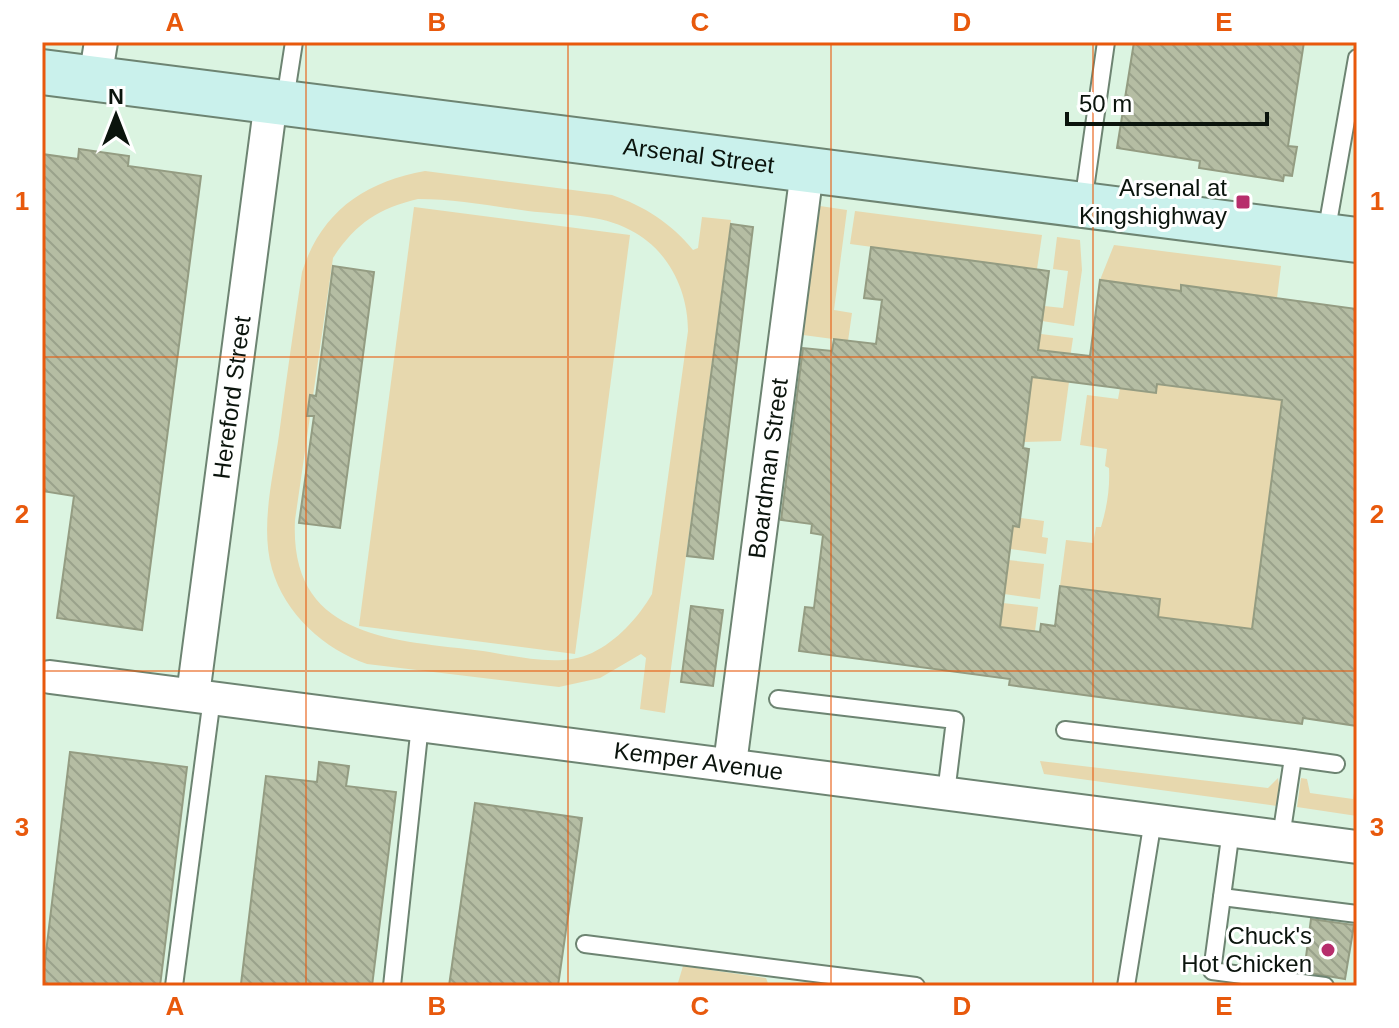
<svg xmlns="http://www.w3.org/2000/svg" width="1399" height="1028" font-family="Helvetica,sans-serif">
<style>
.green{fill:#e7d8ae;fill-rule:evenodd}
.building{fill:url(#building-back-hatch);stroke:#949c82;stroke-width:2;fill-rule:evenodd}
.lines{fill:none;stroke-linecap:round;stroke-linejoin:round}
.lane-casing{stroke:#6d8472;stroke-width:20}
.street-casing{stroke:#6d8472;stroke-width:36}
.secondary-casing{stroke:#6d8472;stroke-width:48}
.lane{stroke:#fff;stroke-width:16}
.street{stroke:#fff;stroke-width:32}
.secondary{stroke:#caf1ec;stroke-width:44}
.grid{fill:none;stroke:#e8590c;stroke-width:2;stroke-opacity:0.55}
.poi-dot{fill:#b72e6c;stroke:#fff;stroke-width:3}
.labels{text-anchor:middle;stroke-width:6;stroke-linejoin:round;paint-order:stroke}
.street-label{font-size:24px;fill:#0b140d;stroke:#fff}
.poi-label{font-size:24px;fill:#0b140d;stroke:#fff;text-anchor:end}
.neatline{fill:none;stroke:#e8590c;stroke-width:3}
.grid-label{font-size:26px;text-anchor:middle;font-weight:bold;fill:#e8590c}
</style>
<defs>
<pattern id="building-back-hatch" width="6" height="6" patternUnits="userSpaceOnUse" patternTransform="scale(2)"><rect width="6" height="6" fill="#b5bda3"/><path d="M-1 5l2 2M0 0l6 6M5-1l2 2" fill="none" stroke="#9aa28b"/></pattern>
</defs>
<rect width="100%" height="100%" fill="#dbf4e1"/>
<g class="green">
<path d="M425,171L612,195C644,206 671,223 693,250L698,248L702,217L731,220L665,713L640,709L646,658L641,654L600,678L559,687L367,664C324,649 285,614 272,569C260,527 273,477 279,435C286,381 294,326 302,272C321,212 364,182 425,171ZM418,199C455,199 492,206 528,211C560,215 602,214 630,230C668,249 688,290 688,331L652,594C638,618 617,641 592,653C559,668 516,656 483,651C394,640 289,640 295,520L333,258C355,224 379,208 418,199Z"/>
<polygon points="820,206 847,210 834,310 852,313 848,341 803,335"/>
<polygon points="414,207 630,235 575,654 359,626"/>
<polygon points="855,211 1042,235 1037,269 850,244"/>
<polygon points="1057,237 1080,240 1082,270 1074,326 1042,321 1044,306 1063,308 1068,271 1053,269"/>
<polygon points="1114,245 1281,266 1277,298 1182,285 1181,291 1100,280"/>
<polygon points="1033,333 1073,338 1069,365 1030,360"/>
<polygon points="1032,377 1069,382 1061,441 1023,442"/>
<path d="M1157,384L1282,400L1252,629L1158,617L1160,599L1060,586L1066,540L1093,543L1096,527H1101C1107,507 1110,489 1109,468L1105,466L1107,449L1080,445L1087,395L1118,399L1120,388L1155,393Z"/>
<polygon points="1021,518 1044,521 1042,537 1048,538 1046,554 1010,549 1013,526 1019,526"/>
<polygon points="1008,560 1044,564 1040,599 1004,594"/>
<polygon points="1003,603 1038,607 1035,631 999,630"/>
<polygon points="1040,761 1268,788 1278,778 1281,797 1277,806 1044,774"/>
<polygon points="1357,774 1357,816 1297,807 1301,778 1307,779 1310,793 1353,799"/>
<polygon points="683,966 766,978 769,986 677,986"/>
</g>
<g class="building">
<polygon points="1134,42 1304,42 1288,146 1297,147 1292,176 1284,175 1283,181 1199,168 1200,161 1117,148"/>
<polygon points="79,149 129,156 128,166 201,176 142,630 57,618 74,496 42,491 42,154 78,159"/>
<polygon points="731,224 753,227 713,559 687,556"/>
<path d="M871,247L1049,271L1038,350L1090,356L1100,280L1181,291V285L1357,309V726L1303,718L1302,724L1009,685L1010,679L799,651L805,607L814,608L823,535L811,533L812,524L781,520L803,348L832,351L834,339L876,344L882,300L864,298ZM1032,377L1156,393L1157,384L1282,400L1252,629L1158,617L1160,599L1060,586L1055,626L1041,624L1040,632L1000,627L1013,526L1019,527L1029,449L1023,448Z"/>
<polygon points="333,266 374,272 340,528 299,523 314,416 307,416 310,395 316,396"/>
<polygon points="691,606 723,610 713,686 681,682"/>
<polygon points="70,752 187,767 160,986 42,986"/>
<polygon points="319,762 349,766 346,786 396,792 372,986 241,984 266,776 317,782"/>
<polygon points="475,803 582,818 558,986 449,986"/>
<polygon points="1311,919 1354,925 1345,979 1304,972"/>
</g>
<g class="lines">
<defs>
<g id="lane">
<polyline points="285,100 294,42"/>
<polyline points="1083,203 1106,42"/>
<polyline points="1326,234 1357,58"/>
<polyline points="778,699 955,720 946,793"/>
<polyline points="1065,730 1293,758 1281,837"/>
<polyline points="1293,758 1336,764"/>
<polyline points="1231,830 1212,971 1325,986"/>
<polyline points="1222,897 1357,914"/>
<polyline points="585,944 916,986"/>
<polyline points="174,986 212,698"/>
<polyline points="392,986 420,725"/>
<polyline points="1126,986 1153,820"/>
</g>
<g id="street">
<polyline points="95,79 101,42"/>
<path id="s1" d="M50,677L1357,847"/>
<path id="s2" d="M193,695L271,101"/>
<path id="s3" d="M730,764L807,171"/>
</g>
<g id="secondary">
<path id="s4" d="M42,72L1357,240"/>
</g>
</defs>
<use href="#lane" class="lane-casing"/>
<use href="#street" class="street-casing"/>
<use href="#secondary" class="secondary-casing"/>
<use href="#lane" class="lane"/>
<use href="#street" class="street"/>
<use href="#secondary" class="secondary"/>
</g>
<path class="grid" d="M306,42V986M568,42V986M831,42V986M1093,42V986M42,357H1357M42,671H1357"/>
<g class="poi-dot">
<rect x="1235" y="194" width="16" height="16" rx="4"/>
<circle cx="1328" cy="950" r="8"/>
</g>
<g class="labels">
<g class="street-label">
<text dy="8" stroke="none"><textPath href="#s4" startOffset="662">Arsenal Street</textPath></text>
<text dy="8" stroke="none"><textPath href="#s2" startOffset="300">Hereford Street</textPath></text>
<text dy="8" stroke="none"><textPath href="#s3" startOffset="298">Boardman Street</textPath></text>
<text dy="8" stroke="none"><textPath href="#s1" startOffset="654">Kemper Avenue</textPath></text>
</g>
<g class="poi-label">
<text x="1227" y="196">Arsenal at<tspan x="1227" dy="28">Kingshighway</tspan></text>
<text x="1312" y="944">Chuck's<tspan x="1312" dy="28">Hot Chicken</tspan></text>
</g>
</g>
<rect width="1399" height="1028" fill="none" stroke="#ffffff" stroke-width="88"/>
<g transform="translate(116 116)" stroke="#ffffff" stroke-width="6" paint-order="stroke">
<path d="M0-6L14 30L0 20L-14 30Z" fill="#0b140d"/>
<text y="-12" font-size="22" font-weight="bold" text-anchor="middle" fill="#0b140d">N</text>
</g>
<path d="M1067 112v12h200v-12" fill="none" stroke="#0b140d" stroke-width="4"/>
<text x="1079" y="112" font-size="24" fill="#0b140d" stroke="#ffffff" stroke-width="6" paint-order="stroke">50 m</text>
<rect x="44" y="44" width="1311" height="940" class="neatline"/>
<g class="grid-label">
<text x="175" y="31">A</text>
<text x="437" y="31">B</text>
<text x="700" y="31">C</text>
<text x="962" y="31">D</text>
<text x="1224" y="31">E</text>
<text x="22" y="210">1</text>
<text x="1377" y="210">1</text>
<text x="22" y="523">2</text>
<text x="1377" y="523">2</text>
<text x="22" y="836">3</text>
<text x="1377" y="836">3</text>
<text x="175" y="1015">A</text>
<text x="437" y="1015">B</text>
<text x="700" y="1015">C</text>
<text x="962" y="1015">D</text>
<text x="1224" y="1015">E</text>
</g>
</svg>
